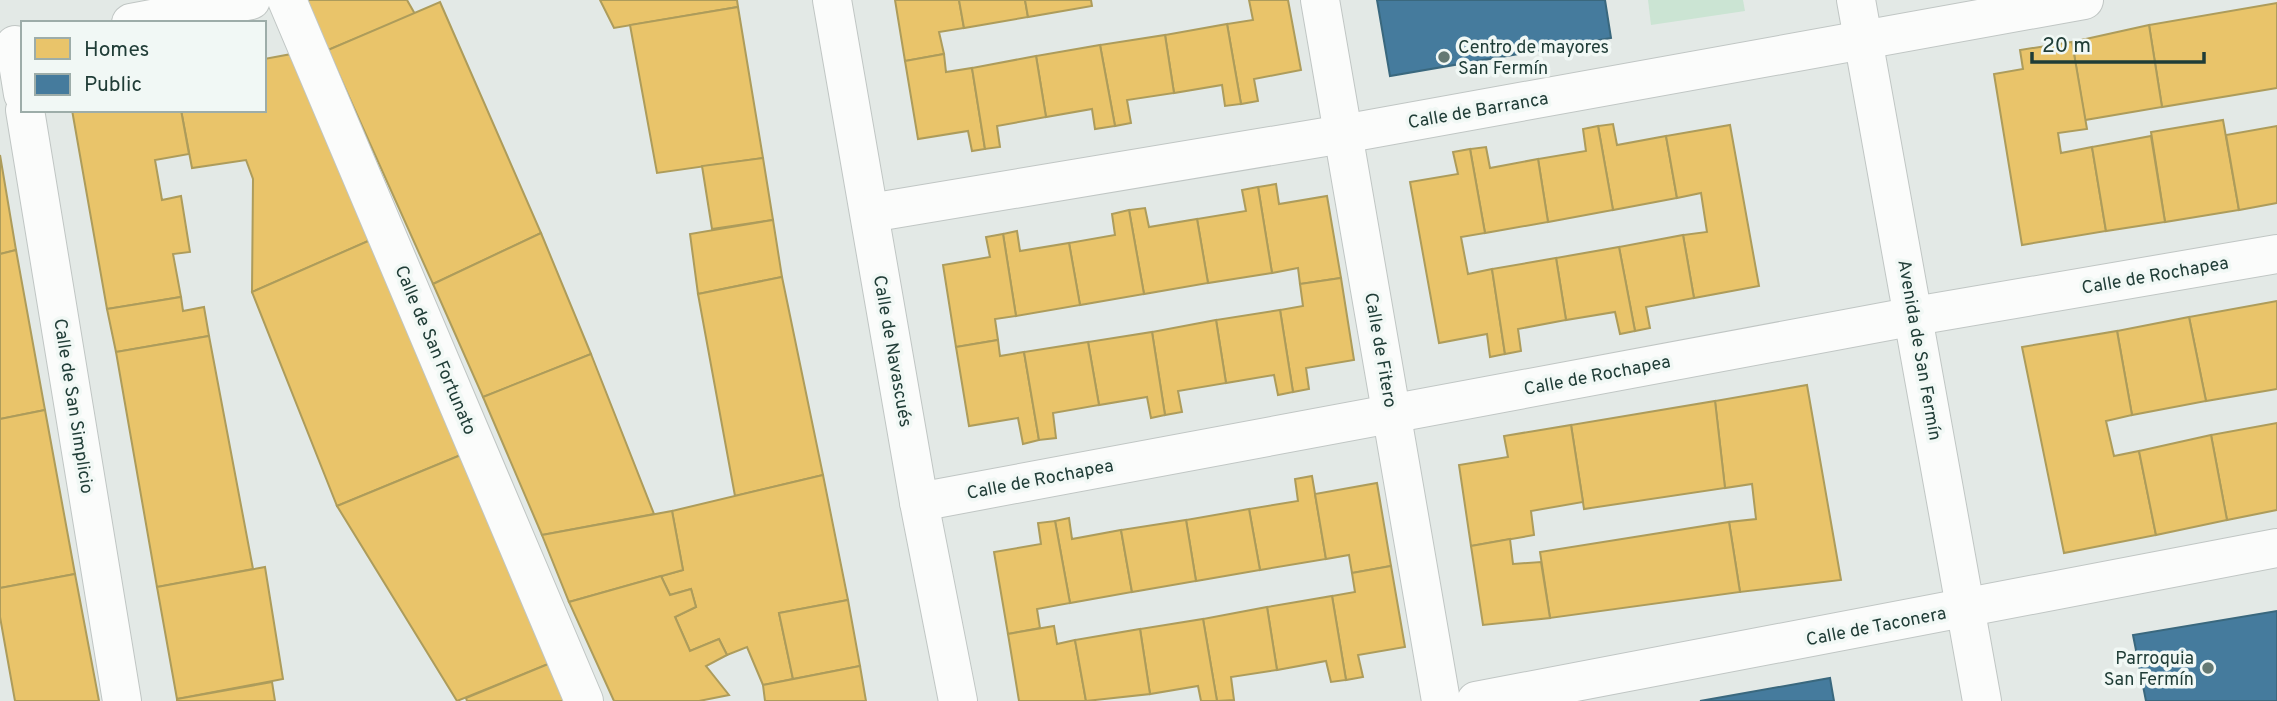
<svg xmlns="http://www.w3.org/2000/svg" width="2277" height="701" font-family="Overpass,sans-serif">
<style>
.green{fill:#cbe4d3}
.homes{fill:#e9c46a;stroke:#ad9c5b;stroke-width:2}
.public{fill:#457b9d;stroke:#3a687e;stroke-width:2}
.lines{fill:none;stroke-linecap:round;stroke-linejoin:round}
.street-casing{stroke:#c0c6c4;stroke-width:40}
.street{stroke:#fbfcfb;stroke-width:38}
.poi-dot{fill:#647974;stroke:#f1f8f5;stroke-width:2.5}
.labels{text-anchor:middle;stroke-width:7;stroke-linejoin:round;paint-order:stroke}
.poi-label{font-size:18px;fill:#203d37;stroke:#f1f8f5;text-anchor:start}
.street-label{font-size:18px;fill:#203d37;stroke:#f1f8f5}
</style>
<rect width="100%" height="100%" fill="#e3e9e6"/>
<polygon class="green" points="1648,0 1743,0 1745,11 1651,25"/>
<g class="homes">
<polygon points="298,0 407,0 415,14 328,50"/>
<polygon points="600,0 737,0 738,7 614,28"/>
<polygon points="895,0 959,0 964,28 939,32 944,54 905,61"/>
<polygon points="959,0 1025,0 1028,17 964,28"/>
<polygon points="1025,0 1091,0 1092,6 1028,17"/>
<polygon points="1249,0 1288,0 1301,70 1254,79 1258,101 1241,104 1227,24 1253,20"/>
<polygon points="440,2 541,233 433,284 328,50"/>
<polygon points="2277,3 2277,88 2162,107 2149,25"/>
<polygon points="738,7 763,158 657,173 630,25"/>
<polygon points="1227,24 1241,104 1225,106 1222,85 1174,93 1165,35"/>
<polygon points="2149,25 2162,107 2085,120 2072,42"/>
<polygon points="1165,35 1174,93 1127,100 1131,123 1115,126 1100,45"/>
<polygon points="2072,42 2087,129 2058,133 2061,153 2092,147 2106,231 2022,245 1994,74 2023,69 2020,50"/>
<polygon points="1100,45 1115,126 1095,129 1092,109 1046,117 1036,56"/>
<polygon points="297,53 375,238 252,292 253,179 246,160 192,168 181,110 264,110 264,59"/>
<polygon points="944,54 946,72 972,68 985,149 972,151 968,131 918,139 905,61"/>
<polygon points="1036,56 1046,117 997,126 1000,147 985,149 972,68"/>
<polygon points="72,110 181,110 189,154 155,160 162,200 181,196 190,252 173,254 181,297 107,309"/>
<polygon points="2223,120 2239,210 2165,222 2151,132"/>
<polygon points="1613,124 1617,145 1666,136 1677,198 1613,210 1598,126"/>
<polygon points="1730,125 1759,286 1694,298 1683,235 1707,232 1701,193 1677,198 1666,136"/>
<polygon points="1598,126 1613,210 1548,222 1538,159 1586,151 1583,129"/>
<polygon points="2277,126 2277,203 2239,210 2226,135"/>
<polygon points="2151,136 2165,222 2106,231 2092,147"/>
<polygon points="1486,147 1490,168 1538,159 1548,222 1485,233 1470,149"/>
<polygon points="1470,149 1485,233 1461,237 1468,274 1492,269 1505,354 1490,357 1487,334 1439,343 1410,182 1458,174 1453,152"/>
<polygon points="0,155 16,250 0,254"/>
<polygon points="763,158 773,220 712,229 702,166"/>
<polygon points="1276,184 1279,204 1327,196 1341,278 1300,284 1298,268 1272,273 1258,187"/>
<polygon points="1258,187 1272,273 1208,283 1197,219 1246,211 1242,190"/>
<polygon points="1145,208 1149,227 1197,219 1208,283 1144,294 1129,210"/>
<polygon points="1129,210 1144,294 1080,305 1069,243 1115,235 1112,214"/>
<polygon points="773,220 782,277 698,294 690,234"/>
<polygon points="1017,231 1020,251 1069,243 1080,305 1016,316 1003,234"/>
<polygon points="541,233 591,354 483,397 433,284"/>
<polygon points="1003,234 1016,316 995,319 998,340 956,347 943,265 990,257 986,237"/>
<polygon points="1683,235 1694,298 1646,307 1650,328 1635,331 1619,247"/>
<polygon points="375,238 468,452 337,506 252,292"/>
<polygon points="1619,247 1635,331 1620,334 1615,312 1566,320 1556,258"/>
<polygon points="16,250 45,410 0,419 0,254"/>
<polygon points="1556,258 1566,320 1518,329 1521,351 1505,354 1492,269"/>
<polygon points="782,277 823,475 735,496 698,294"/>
<polygon points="1341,278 1354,360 1306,368 1309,389 1293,392 1280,310 1303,306 1300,284"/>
<polygon points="181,297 183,311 204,307 209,336 116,352 107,309"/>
<polygon points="2277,301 2277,389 2206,401 2189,317"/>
<polygon points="1280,310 1293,392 1278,395 1274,375 1226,383 1216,320"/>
<polygon points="2189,317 2206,401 2132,415 2117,331"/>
<polygon points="1216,320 1226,383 1178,391 1182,412 1165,415 1152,332"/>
<polygon points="2117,331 2132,415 2106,421 2114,456 2139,451 2156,535 2064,553 2022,347"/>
<polygon points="1152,332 1165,415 1151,418 1147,397 1099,405 1088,342"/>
<polygon points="209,336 253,569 157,587 116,352"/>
<polygon points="998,340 1000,356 1024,352 1039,440 1023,444 1018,418 969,426 956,347"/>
<polygon points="1088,342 1099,405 1053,413 1056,438 1039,440 1024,352"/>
<polygon points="591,354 654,514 542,535 483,397"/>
<polygon points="1807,385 1841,580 1740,592 1729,522 1756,519 1752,484 1725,488 1715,401"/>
<polygon points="1715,401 1725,488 1584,509 1571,425"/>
<polygon points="45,410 75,574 0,588 0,419"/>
<polygon points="2277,423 2277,510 2227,520 2211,435"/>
<polygon points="1571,425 1583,502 1531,511 1534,535 1471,546 1459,465 1508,457 1504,436"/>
<polygon points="2211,435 2227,520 2156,535 2139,451"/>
<polygon points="468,452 553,662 457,701 337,506"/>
<polygon points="823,475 848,600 779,613 793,679 763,685 747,647 727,655 719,639 690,651 675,617 696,607 691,589 670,595 661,576 683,570 672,511"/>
<polygon points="1312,476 1326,559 1260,570 1249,509 1298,501 1295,479"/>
<polygon points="1377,483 1391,566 1352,573 1349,555 1326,559 1315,494"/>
<polygon points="1249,509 1260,570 1196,581 1186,520"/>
<polygon points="672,511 683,570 569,602 542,535"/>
<polygon points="1069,518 1072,539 1121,530 1132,592 1070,603 1055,521"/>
<polygon points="1186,520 1196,581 1132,592 1121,530"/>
<polygon points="1055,521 1070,603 1037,609 1040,628 1008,634 994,552 1041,544 1038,523"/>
<polygon points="1729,522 1740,592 1550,618 1540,552"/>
<polygon points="1510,539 1513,564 1541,562 1550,618 1483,625 1471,546"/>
<polygon points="1391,566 1405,647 1358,655 1363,677 1346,680 1332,596 1355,592 1352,573"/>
<polygon points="265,567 283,679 177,699 157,587"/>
<polygon points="75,574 99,701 15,701 0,617 0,588"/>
<polygon points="661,576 670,595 691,589 696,607 675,617 690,651 719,639 727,655 706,666 729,695 699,701 614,701 569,602"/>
<polygon points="1332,596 1346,680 1331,682 1326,661 1277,670 1267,607"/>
<polygon points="848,600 860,666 793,679 779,613"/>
<polygon points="1267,607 1277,670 1231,677 1234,700 1217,701 1203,619"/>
<polygon points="1203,619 1217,701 1201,701 1198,686 1150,694 1140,629"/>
<polygon points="1054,626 1057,644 1075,640 1086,701 1019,701 1008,634"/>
<polygon points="1140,629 1150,694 1086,701 1075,640"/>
<polygon points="553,662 570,701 467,701 466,698"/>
<polygon points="860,666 866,701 765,701 763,685"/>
<polygon points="272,682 275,701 177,701 177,699"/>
</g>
<g class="public">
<polygon points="1377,0 1605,0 1611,38 1390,76"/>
<polygon points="2277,611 2277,701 2146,701 2133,635"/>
<polygon points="1830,678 1834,701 1700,701"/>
</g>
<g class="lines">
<defs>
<g id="street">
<polyline points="287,0 584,701"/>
<polyline points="832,0 919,502 958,701"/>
<polyline points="1320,0 1441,701"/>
<polyline points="1856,0 1982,701"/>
<polyline points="131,23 251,0"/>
<polyline points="15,45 23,94"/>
<polyline points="25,110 122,701"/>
<polyline points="870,213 1343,134 2084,0"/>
<polyline points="919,502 1915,316 2277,254"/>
<polyline points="1476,701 2277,548"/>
</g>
</defs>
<use href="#street" class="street-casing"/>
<use href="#street" class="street"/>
</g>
<g class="poi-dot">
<circle cx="1444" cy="57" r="7"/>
<circle cx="2208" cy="668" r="7"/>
</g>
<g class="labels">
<g class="poi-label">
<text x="1458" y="53">Centro de mayores<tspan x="1458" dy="21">San Fermín</tspan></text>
<text x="2194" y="664" text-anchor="end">Parroquia<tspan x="2194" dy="21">San Fermín</tspan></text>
</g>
<g class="street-label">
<text transform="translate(1478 110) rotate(-10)" y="6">Calle de Barranca</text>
<text transform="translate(2155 275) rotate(-10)" y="6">Calle de Rochapea</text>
<text transform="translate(436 350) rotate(67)" y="6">Calle de San Fortunato</text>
<text transform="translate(1381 350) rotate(80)" y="6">Calle de Fitero</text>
<text transform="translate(1920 350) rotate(80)" y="6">Avenida de San Fermín</text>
<text transform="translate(893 351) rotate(80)" y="6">Calle de Navascués</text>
<text transform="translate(1597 375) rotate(-11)" y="6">Calle de Rochapea</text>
<text transform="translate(74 406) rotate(81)" y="6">Calle de San Simplicio</text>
<text transform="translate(1040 479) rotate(-11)" y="6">Calle de Rochapea</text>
<text transform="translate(1876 626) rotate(-11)" y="6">Calle de Taconera</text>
</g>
</g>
<rect x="21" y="21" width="245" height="91" fill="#f1f8f5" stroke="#9dada9" stroke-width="2"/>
<rect x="35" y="38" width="35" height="21" fill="#e9c46a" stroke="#9dada9" stroke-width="2"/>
<text x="84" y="56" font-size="21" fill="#203d37">Homes</text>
<rect x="35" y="74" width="35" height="21" fill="#457b9d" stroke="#9dada9" stroke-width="2"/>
<text x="84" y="91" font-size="21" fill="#203d37">Public</text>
<path d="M2032 52v10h172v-10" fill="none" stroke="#203d37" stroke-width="3.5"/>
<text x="2042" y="52" font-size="21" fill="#203d37" stroke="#f1f8f5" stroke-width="5" paint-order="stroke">20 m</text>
</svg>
